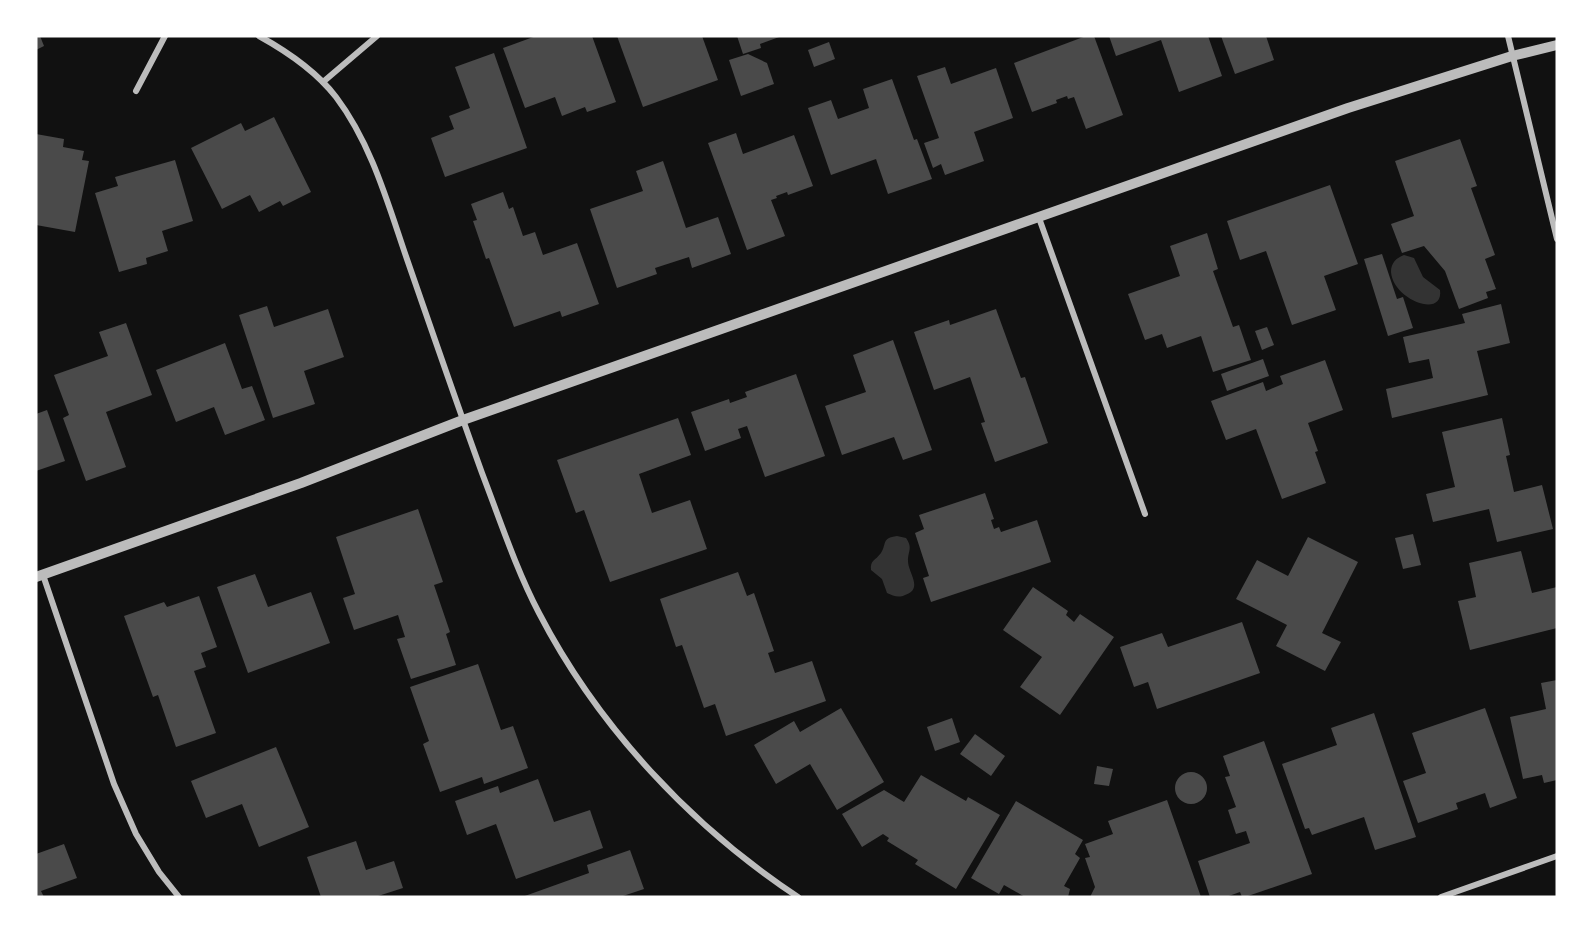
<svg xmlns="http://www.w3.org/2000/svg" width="1593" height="933" font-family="Karla,sans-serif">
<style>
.water{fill:#333}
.building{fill:#4a4a4a}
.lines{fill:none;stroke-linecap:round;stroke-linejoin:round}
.minor{stroke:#bcbcbc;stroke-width:6}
.tertiary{stroke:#bcbcbc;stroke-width:10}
</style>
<rect width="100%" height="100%" fill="#111"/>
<g class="water">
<path d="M1404,255L1414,258L1423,277L1440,290C1444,319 1393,300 1391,272C1391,263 1396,258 1404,255Z"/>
<path d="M897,536L906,538C913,548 908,551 908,561C908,573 924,589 905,595C899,598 893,596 887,593L882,579L871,570C870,560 875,561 881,553C887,544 881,538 897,536Z"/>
</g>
<g class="building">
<polygon points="36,36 40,36 44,46 36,50"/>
<polygon points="536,36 592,36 616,102 587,112 585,107 562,116 555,97 525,108 503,48"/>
<polygon points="617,36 702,36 718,80 643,107"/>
<polygon points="737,36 782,36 760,44 761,48 743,54"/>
<polygon points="1086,36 1094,36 1123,115 1086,129 1074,97 1068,99 1067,96 1056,100 1057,103 1032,112 1014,63"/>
<polygon points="1109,36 1208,36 1222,76 1179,92 1161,40 1116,56"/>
<polygon points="1221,36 1266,36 1274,60 1235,74"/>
<polygon points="829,42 835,59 814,67 808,50"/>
<polygon points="494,53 527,148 445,177 431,138 454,129 449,116 470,108 455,67"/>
<polygon points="748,54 767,63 774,84 741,96 729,60"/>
<polygon points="945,67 951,84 996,68 1013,118 974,132 984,161 945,175 941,164 933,168 924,143 939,138 917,76"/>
<polygon points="892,79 914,140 917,139 932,179 888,194 876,159 831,175 808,108 831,100 838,119 869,108 863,89"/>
<polygon points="274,117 311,192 283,206 280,201 259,212 250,195 222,209 191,148 241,123 245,131"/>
<polygon points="736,133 743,154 794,135 813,186 788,195 787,192 776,196 777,198 771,200 785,236 747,250 708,143"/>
<polygon points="36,134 64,139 63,147 84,151 82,160 89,161 75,232 36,225"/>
<polygon points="1460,139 1477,186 1471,188 1495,255 1485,259 1496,289 1486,292 1488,298 1459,309 1445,271 1424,246 1402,253 1391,224 1414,216 1395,161"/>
<polygon points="175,160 193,221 162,231 168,251 146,258 147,264 119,272 95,193 118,186 115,177"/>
<polygon points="663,161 686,228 718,217 731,254 692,268 689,257 655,268 657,274 617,288 590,209 643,191 636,171"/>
<polygon points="1330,185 1358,264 1324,276 1336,310 1292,325 1266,251 1240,260 1227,221"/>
<polygon points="503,192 509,209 513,207 523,236 535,232 543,255 577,243 599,304 562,317 560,311 514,327 489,258 486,259 473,221 477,220 471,204"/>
<polygon points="1207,233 1218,269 1213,271 1233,327 1239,325 1251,360 1213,372 1201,336 1167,348 1162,334 1145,340 1128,294 1180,276 1170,246"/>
<polygon points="1382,254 1397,299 1403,297 1413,328 1388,336 1364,259"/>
<polygon points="1501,304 1510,343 1477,351 1488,395 1392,418 1386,389 1433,378 1429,359 1409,363 1403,337 1465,323 1462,314"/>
<polygon points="267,306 274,327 328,309 344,357 304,371 315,404 273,418 239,315"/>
<polygon points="996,309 1021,378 1025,377 1048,443 995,462 981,423 985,422 970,377 934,390 914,332 949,320 950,325"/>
<polygon points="126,323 152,395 106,412 126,467 86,481 63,418 69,415 54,375 108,356 99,332"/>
<polygon points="1267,327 1274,345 1262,350 1255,331"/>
<polygon points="893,340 932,450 903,460 894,437 842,455 825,406 866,392 853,355"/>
<polygon points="225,343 242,389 252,386 265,420 225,435 214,407 176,422 156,370"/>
<polygon points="1263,359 1269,376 1227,391 1221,374"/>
<polygon points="1325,360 1343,410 1308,423 1318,451 1315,452 1326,483 1282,499 1256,429 1226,440 1211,401 1263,382 1266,391 1283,384 1280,376"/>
<polygon points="796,374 825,456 765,477 747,426 738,429 741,438 705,451 691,412 729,399 730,403 747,397 745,392"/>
<polygon points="47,410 65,461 36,471 36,414"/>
<polygon points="678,418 691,455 639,474 652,513 690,500 707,549 610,582 584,510 576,513 557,460"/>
<polygon points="1502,418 1510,455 1506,456 1514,492 1542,485 1553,529 1497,542 1489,509 1433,522 1426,494 1455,487 1442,432"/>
<polygon points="985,493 994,519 991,520 994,529 999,527 1001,532 1037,520 1051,562 931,602 923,578 929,576 915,533 924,529 919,515"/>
<polygon points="418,509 443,582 434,585 450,632 446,634 456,665 411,679 397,639 405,637 398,615 354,630 343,598 355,594 336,537"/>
<polygon points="1413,534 1421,565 1403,569 1395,538"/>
<polygon points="1308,537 1358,562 1322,633 1341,642 1325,671 1276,646 1287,625 1236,599 1257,560 1288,576"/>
<polygon points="1521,551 1532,593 1557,587 1557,628 1470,650 1458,601 1476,597 1469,563"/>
<polygon points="738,572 747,596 754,593 774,651 768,653 775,673 812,661 826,701 726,736 715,704 704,708 682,645 676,647 660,599"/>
<polygon points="255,574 268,607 311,592 330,643 248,673 217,587"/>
<polygon points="1033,587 1068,611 1066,615 1074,622 1080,614 1114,637 1060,715 1020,687 1042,657 1003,630"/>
<polygon points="199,596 217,647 201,653 206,667 194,671 216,733 176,747 158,695 153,697 124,616 164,602 167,607"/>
<polygon points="1242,622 1260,673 1157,709 1148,682 1134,687 1120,647 1162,633 1168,647"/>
<polygon points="478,664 501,730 513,726 528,768 484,784 482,777 440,792 423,744 429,741 410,687"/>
<polygon points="1557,680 1557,780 1544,783 1542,775 1523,779 1510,717 1546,709 1541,683"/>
<polygon points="841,708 884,782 837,810 810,764 776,784 754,745 794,721 800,732"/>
<polygon points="1485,708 1517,798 1490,808 1485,793 1456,803 1458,809 1418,823 1403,781 1426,773 1412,733"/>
<polygon points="1374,713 1416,837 1375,850 1364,817 1312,835 1309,828 1305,829 1282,764 1337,745 1331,728"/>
<polygon points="952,718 960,742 935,751 927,727"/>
<polygon points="975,734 1005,756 991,776 960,754"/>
<polygon points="1264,741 1312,874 1245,897 1242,897 1240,892 1226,897 1210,897 1198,861 1250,843 1246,831 1236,834 1228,810 1236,807 1225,777 1230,776 1223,756"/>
<polygon points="276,747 309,827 259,847 242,804 206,818 191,781"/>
<polygon points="1097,766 1113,769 1109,786 1094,784"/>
<circle cx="1191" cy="788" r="16"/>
<polygon points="921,775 966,801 968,797 1000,815 956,889 915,864 918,860 887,841 889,838 883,834 862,847 842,814 884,790 904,802"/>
<polygon points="538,779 554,822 590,810 603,848 516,879 496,824 467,835 455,801 498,786 500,793"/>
<polygon points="1167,800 1201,897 1090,897 1095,887 1085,858 1090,857 1085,844 1113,834 1108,821"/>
<polygon points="1016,801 1083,840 1075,854 1080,858 1064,886 1070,889 1068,897 1025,897 1004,885 999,894 971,878"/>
<polygon points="356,841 366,870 394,861 403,888 375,897 321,897 307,857"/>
<polygon points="64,844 77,878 41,891 44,897 36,897 36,854"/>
<polygon points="630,850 644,889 620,897 522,897 589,873 587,865"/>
</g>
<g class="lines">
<g class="minor">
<path d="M259,36C288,52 316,71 336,97C373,146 389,208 409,265C433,334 457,404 482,473C500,520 516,569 539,613C598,727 692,827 798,897"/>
<polyline points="1508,36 1557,239"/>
<polyline points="323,82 377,36"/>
<polyline points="136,91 165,36"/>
<polyline points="1039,218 1145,514"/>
<polyline points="43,575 114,784 136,834 159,872 179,897"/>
<polyline points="1441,897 1557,856"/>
</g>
<polyline class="tertiary" points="36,577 301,483 463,420 1348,108 1512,56 1557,45"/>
</g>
<rect width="1593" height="933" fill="none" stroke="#ffffff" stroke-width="75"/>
</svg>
